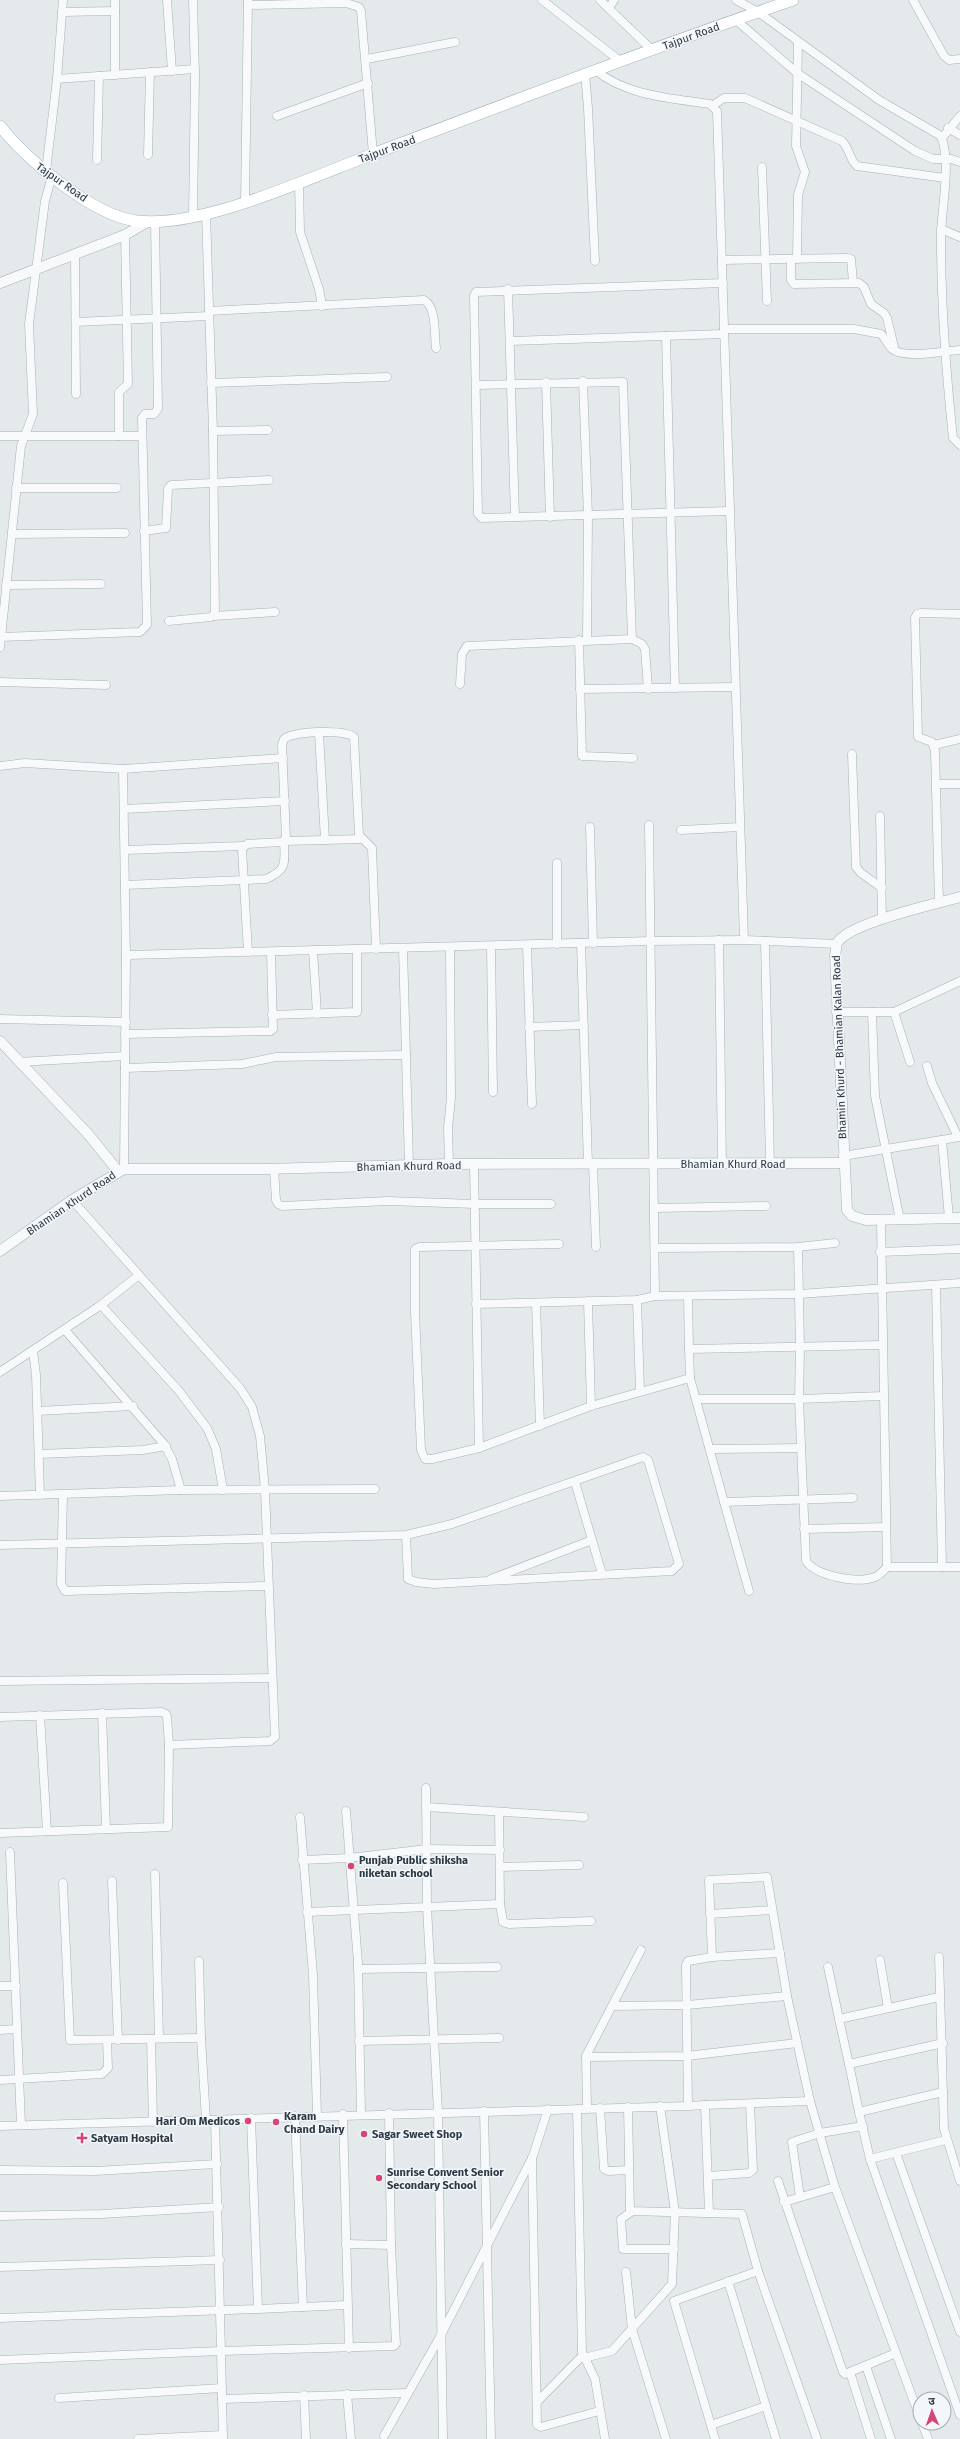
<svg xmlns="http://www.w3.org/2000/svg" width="960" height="2439" font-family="'Fira Sans','Noto Sans Devanagari',sans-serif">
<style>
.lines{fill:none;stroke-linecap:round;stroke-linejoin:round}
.minor-casing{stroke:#a8b1b7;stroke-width:9}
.tertiary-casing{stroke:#a8b1b7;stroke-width:11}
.secondary-casing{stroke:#a8b1b7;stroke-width:12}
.minor{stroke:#f7f9fa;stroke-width:8}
.tertiary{stroke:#f7f9fa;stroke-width:10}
.secondary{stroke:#fff;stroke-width:11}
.poi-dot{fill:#d54575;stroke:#f4f7f9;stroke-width:1.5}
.labels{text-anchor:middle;stroke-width:3;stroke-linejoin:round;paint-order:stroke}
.street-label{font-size:11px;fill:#2a3946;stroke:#f4f7f9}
.poi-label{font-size:11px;font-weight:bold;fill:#2a3946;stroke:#f4f7f9;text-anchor:start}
</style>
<rect width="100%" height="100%" fill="#e4e9ec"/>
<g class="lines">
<defs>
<g id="minor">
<polyline points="167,0 172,71"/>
<polyline points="542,0 620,61"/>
<polyline points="600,0 652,50"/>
<path d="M736,0L758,12L879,100L941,136C952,164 941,208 941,238C941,305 946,372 953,438L960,445"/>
<polyline points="913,0 944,56 949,60 960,59"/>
<polyline points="248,5 346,3 359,7 361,11 373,154"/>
<polyline points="609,8 614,0"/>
<polyline points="62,12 115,11"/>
<polyline points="736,20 797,73 915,151 933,159 951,159 960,162"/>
<polyline points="367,59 455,42"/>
<path d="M595,70C627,96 670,98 710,104L717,111L744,940"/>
<polyline points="585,74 588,108 595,261"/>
<polyline points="115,75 115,0"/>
<polyline points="57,79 195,69"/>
<path d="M712,106L724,98H745L842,141C850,149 849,159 857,166L945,178"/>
<polyline points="277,116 368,83"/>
<polyline points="948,128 960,135"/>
<polyline points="942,138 960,116"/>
<polyline points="148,155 150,72"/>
<polyline points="97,160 99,76"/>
<polyline points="762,167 767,301"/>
<polyline points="46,171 57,79 63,0"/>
<polyline points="299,182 300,232 319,289 322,306"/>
<polyline points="245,201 248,1"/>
<polyline points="193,216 195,76 193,0"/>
<polyline points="941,229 960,237"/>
<polyline points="75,254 76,394"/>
<polyline points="791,259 791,280 794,284 859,283 864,287 871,304 884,313 887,318 894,347"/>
<polyline points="797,259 798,195 805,172 796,146 798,42"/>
<polyline points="722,260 847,258 851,259 853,282"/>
<polyline points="723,283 476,292 474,296 478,514 482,518 729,511"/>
<polyline points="508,289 515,517"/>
<path d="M209,311L424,300C437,307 434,335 436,348"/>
<polyline points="76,322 209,316"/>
<path d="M724,329H854L881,334C885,338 888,345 892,349C904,359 944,351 960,350"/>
<polyline points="666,336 675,688"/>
<polyline points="510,341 724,334"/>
<polyline points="583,381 588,516 587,640"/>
<polyline points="546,382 550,517"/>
<polyline points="211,383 387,377"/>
<polyline points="477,385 623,382 632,639"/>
<polyline points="213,431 268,430"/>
<polyline points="0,436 142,436"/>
<polyline points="119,436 119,392 128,384 125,235"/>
<polyline points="16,488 117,488"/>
<polyline points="144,531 166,528 168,489 171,485 269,480"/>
<polyline points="12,534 125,533"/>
<polyline points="6,585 101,584"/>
<polyline points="214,616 275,612"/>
<polyline points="169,621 211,617 215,613 213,431 206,213"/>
<polyline points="1,637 140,632 147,625 142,418 145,414 154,414 158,409 155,222"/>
<polyline points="579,640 582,756 633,758"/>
<polyline points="0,647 21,446 33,414 29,324 45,201 52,176"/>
<polyline points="0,682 106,685"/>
<polyline points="460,684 462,654 467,646 632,639 642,644 645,649 648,689"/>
<polyline points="580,689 735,687"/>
<polyline points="319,733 325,840"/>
<polyline points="934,745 960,739"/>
<polyline points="852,754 856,867 861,873 882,888"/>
<polyline points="0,766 25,763 123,769 283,758"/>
<polyline points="123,769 126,957"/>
<polyline points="936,784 960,784"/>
<polyline points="124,809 285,801"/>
<polyline points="880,816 882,919"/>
<polyline points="649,825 655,1296"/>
<polyline points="590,827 593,943"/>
<polyline points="681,830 740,827"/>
<polyline points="285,841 362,839"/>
<polyline points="125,850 243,846"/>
<polyline points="557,863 557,944"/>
<path d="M125,885L266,879C287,870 285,863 284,842"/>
<polyline points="939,903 935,751 932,742 918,737 915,618 917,614 921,613 960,614"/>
<polyline points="719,940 722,1165"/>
<polyline points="765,941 770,1164"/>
<polyline points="581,943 588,1164"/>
<polyline points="527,945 532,1104"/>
<polyline points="491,946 493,1092"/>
<polyline points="403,948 409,1165"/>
<polyline points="313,950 317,1014"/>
<path d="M248,952L242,849L247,844L282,842L286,838L282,745L284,739C294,731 344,729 354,737L359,835L372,848L376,949"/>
<polyline points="836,1012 894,1012 960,981"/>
<polyline points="872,1012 875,1096 900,1220"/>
<polyline points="894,1012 910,1062"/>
<polyline points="272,1015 357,1012 357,949"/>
<polyline points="0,1019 126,1022"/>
<polyline points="529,1027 584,1025"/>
<polyline points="125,1034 271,1031 273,1029 271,952"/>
<polyline points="19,1062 125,1056"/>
<polyline points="927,1066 932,1083 958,1137"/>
<polyline points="125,1068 242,1064 276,1057 406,1055"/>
<polyline points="942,1140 949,1218"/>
<polyline points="843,1156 960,1137"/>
<polyline points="449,1164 448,1128 451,1098 450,947"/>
<polyline points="593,1164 596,1247"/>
<polyline points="474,1165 479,1448"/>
<polyline points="124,1169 126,959 129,955 651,941 744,940 837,944"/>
<polyline points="274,1169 276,1200 278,1204 282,1206 388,1201 475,1204 551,1204"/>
<polyline points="654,1208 766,1206"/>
<polyline points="881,1221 887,1567 960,1567"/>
<polyline points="559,1244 419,1247 415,1249 415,1312 421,1450 425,1459 432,1459 479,1448 591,1406 690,1378"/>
<path d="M798,1247L800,1348L799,1399L806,1561C816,1576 858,1584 875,1577C880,1575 883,1571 887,1567"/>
<polyline points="655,1248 798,1247 835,1243"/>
<polyline points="880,1252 960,1249"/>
<polyline points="936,1285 942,1567"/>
<polyline points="688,1296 689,1349 882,1345"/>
<polyline points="637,1300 640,1391"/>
<polyline points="588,1301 591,1406"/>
<polyline points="536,1303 540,1426"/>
<polyline points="476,1304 637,1300 655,1296 799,1294 960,1283"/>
<polyline points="101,1305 179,1391 207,1428 216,1449 223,1490"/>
<polyline points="65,1330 164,1444 172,1459 181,1490"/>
<polyline points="689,1349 690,1378 724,1502 853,1498"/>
<polyline points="33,1351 36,1375 40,1495"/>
<polyline points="0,1372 101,1305 139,1275"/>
<polyline points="697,1399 799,1399 883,1396"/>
<polyline points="38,1411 133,1406"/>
<polyline points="710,1449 801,1448"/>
<polyline points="39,1454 143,1450 166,1446"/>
<polyline points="575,1482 602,1574"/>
<polyline points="0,1496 181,1490 375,1489"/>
<polyline points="63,1496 61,1584 65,1591 268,1586"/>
<polyline points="724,1502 749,1591"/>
<polyline points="804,1529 886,1527"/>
<polyline points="0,1545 406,1535 452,1524 643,1457 648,1460 679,1564 672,1571 434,1584 416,1582 408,1579 406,1535"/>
<polyline points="491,1579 592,1540"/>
<polyline points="0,1681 272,1678"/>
<polyline points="102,1713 106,1829"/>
<polyline points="40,1715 47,1831"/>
<polyline points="0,1717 162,1712 166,1714 167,1717 169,1745 270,1741 275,1737 265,1490 260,1436 252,1407 240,1388 72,1200"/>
<polyline points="426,1788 427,1907 438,2112 443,2439"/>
<polyline points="426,1807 584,1817"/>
<polyline points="346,1811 358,1963 361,2114"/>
<polyline points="499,1812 500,1904 503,1922 509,1924 591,1921"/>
<polyline points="300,1817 313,1975 317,2115"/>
<polyline points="0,1833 168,1827 169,1745"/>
<polyline points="10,1852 21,2125"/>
<polyline points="302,1860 349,1858 427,1849 500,1850"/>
<polyline points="501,1867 579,1865"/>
<polyline points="155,1874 159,2038"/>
<polyline points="112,1881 118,2040"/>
<polyline points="307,1912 500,1904"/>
<polyline points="710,1914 772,1910"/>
<polyline points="712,1957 780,1953"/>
<polyline points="939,1957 944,2129 960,2181"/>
<polyline points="880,1960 888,2008"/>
<polyline points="199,1961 201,2038"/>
<polyline points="828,1967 839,2019"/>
<polyline points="358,1969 497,1967"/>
<polyline points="0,1986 16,1986"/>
<polyline points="939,1997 839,2019 849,2064 943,2043"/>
<polyline points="613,2006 687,2005 787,1996"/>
<polyline points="0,2030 17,2029"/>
<polyline points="151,2039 153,2122"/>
<polyline points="359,2041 499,2038"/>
<polyline points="586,2057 687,2056 797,2043"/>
<polyline points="849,2064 859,2112"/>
<polyline points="0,2080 102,2074 108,2068 107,2040"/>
<polyline points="943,2092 859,2112 870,2159 946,2140"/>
<polyline points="688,2106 705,2105"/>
<polyline points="628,2107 630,2211 742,2214 758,2271 817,2439"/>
<polyline points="587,2108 586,2056 641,1950"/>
<polyline points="600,2108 604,2169 608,2171 629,2170"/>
<polyline points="577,2109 582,2352 595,2379 605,2439"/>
<polyline points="484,2111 491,2439"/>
<polyline points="343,2114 349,2348"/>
<polyline points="295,2116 303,2307"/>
<polyline points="206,2120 688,2106 686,1965 688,1961 712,1957 709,1880 767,1877 787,1996 810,2101 835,2187 920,2418"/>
<polyline points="215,2120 221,2351 394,2346 396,2344 391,2245 389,2113"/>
<polyline points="0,2126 206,2120 201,2038 70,2040 63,1883"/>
<polyline points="896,2153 960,2332"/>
<polyline points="532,2158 537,2425 541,2427 599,2411"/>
<polyline points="870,2159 960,2415"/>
<polyline points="0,2170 95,2171 217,2164"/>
<polyline points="709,2176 749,2173 753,2170 750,2104"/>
<polyline points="778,2181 843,2372 845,2374 896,2353"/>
<polyline points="800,2197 792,2142 820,2133 863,2126"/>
<polyline points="784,2202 835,2187"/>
<polyline points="631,2212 621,2219 623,2249 674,2249"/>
<polyline points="709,2212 705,2105 810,2101"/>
<polyline points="0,2216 102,2214 219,2207"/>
<polyline points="346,2244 391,2245"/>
<polyline points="0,2267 220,2260"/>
<polyline points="626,2272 632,2329 666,2439"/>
<polyline points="728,2281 776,2439"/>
<polyline points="258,2309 347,2305"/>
<polyline points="0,2318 258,2309 251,2118"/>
<polyline points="584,2358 612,2351 672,2284 675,2212 660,2106"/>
<polyline points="0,2360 221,2351 223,2439"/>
<polyline points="866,2366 891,2439"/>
<polyline points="850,2372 871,2439"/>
<polyline points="347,2394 351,2439"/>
<polyline points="304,2395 306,2439"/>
<polyline points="59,2398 222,2388"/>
<polyline points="222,2399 407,2393"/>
<polyline points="537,2402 583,2355"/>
<polyline points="922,2423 928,2439"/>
<polyline points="711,2425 766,2406"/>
<polyline points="384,2436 441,2335 533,2156 548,2109"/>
<polyline points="138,2439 223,2435"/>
<polyline points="715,2439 674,2301 758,2271"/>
</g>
<g id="tertiary">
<polyline points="0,283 125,235 147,222"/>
<path d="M960,897C935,904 849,923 837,943C836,947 836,952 835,955L847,1210L852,1216L866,1220L960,1218"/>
<polyline points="0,1041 88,1134 118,1171"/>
<polyline points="0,1251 72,1200 124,1169 265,1169 449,1164 843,1163"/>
</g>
<path id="secondary" d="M0,126C26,159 93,216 137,221C200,229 312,177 373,154C513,101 652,48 793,0"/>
</defs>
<use href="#minor" class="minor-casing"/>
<use href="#tertiary" class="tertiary-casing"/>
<use href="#secondary" class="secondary-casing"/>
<use href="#minor" class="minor"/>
<use href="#tertiary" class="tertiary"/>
<use href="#secondary" class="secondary"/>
</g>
<g class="poi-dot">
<circle cx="351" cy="1866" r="4"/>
<circle cx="248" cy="2121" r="4"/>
<circle cx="276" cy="2122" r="4"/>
<circle cx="364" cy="2134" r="4"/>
<path d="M80 2132h4v4h4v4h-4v4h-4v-4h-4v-4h4z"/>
<circle cx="379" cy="2178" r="4"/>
</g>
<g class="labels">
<g class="street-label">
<text transform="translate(691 36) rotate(-20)" y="4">Tajpur Road</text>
<text transform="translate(387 149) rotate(-20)" y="4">Tajpur Road</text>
<text transform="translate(62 182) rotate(35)" y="4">Tajpur Road</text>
<text transform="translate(839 1047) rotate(-92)" y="4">Bhamin Khurd - Bhamian Kalan Road</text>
<text x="733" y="1168">Bhamian Khurd Road</text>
<text transform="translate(409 1166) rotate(-1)" y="4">Bhamian Khurd Road</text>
<text transform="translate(71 1203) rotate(-34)" y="4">Bhamian Khurd Road</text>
</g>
<g class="poi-label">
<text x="359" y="1864">Punjab Public shiksha<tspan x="359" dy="13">niketan school</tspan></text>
<text x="284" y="2120">Karam<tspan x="284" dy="13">Chand Dairy</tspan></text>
<text x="240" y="2125" text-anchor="end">Hari Om Medicos</text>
<text x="372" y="2138">Sagar Sweet Shop</text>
<text x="91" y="2142">Satyam Hospital</text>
<text x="387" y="2176">Sunrise Convent Senior<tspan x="387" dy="13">Secondary School</tspan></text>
</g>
</g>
<g transform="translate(932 2411) rotate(358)"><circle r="19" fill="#f4f7f9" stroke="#a3abb1"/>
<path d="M0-3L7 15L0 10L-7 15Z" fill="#d54575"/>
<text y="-6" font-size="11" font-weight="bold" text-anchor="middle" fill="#2a3946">उ</text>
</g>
</svg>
